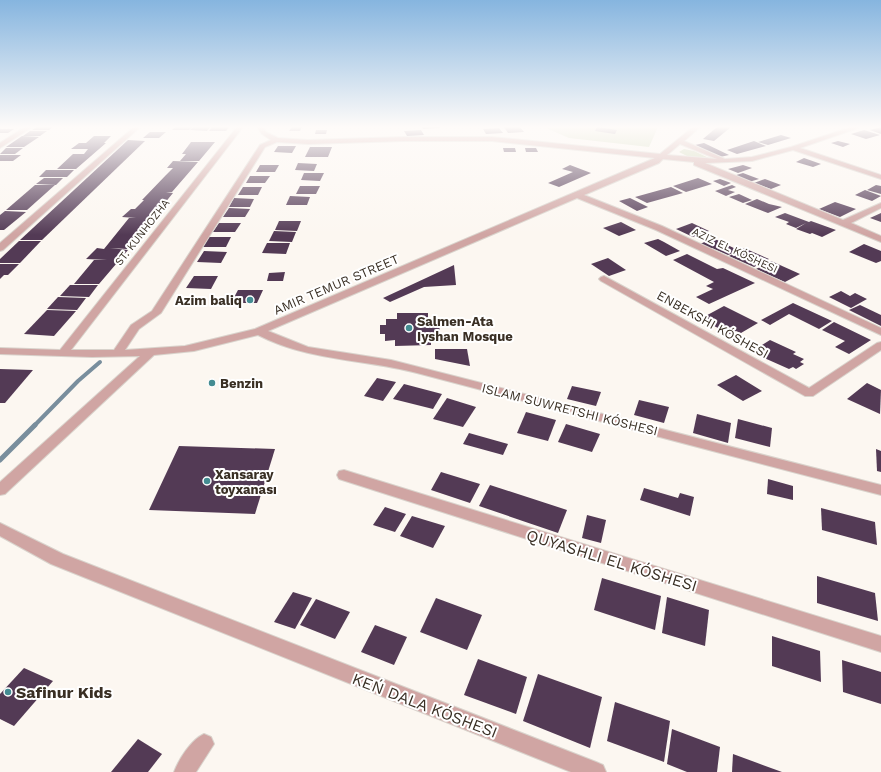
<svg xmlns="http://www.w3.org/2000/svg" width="881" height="772" font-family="'Work Sans',sans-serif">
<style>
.green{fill:#cad5b1}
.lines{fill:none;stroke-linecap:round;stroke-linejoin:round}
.stream-far1{stroke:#798e9d;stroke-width:4}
.stream{stroke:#798e9d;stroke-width:5}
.building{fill:#533a55}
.minor-casing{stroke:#d9d3cc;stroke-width:2}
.minor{fill:#d0a5a3;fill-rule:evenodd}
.poi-dot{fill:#448c92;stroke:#fff;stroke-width:1.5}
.labels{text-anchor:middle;stroke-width:4;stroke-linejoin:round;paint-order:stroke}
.far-street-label{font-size:11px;fill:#392f24;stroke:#fff}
.street-label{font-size:13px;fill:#392f24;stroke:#fff}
.poi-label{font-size:13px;font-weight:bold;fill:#392f24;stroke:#fff;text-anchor:start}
.near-street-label{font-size:16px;fill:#392f24;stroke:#fff}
.near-poi-label{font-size:16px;font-weight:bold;fill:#392f24;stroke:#fff;text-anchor:start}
</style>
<rect width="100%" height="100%" fill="#fcf7f1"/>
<g class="green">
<polygon points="529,127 658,127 649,147 569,138 546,128"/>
<polygon points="684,149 694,151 709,158 689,157 679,152"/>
</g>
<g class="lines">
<polyline class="stream-far1" points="34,426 78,381 100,362"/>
<polyline class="stream" points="0,460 35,425"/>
</g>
<g class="building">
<polygon points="37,127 53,127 49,130 32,130"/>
<polygon points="175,127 192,127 189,130 172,130"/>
<polygon points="193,127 210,127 207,131 190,130"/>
<polygon points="212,127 229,127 226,131 209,131"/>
<polygon points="292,127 302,127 300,131 289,131"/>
<polygon points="422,127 439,127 440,128 423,129"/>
<polygon points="504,127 520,127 524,132 508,133"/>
<polygon points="597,127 617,130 615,134 595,131"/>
<polygon points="717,127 731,127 714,141 703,139"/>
<polygon points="881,127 881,134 870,130"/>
<polygon points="499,128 503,133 486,134 483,129"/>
<polygon points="0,129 14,129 8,133 0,133"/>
<polygon points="316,130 327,130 326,134 315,134"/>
<polygon points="421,130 424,135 407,136 404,131"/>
<polygon points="864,130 880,135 866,139 851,134"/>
<polygon points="30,131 47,131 40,136 23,136"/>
<polygon points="150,132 166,132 159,138 143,138"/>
<polygon points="781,135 791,138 768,145 758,142"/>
<polygon points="22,136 39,137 24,147 6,147"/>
<polygon points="94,136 111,136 104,143 106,143 76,169 57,169 73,154 84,154 88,149 71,149 79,143 86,143"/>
<polygon points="128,140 145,141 42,240 20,240"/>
<polygon points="754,141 766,146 737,154 727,150"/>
<polygon points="838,141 850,144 843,147 831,143"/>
<polygon points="191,142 215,142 199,161 180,161 186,154 182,154"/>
<polygon points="704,143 729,155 720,157 695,145"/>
<polygon points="278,146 296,146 292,153 274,152"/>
<polygon points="310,147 332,147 328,157 305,157"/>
<polygon points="6,148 23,148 15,154 0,154"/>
<polygon points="503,148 515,148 516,152 504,152"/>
<polygon points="525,148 536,148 538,152 526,152"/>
<polygon points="0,155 21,155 13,161 0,161"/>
<polygon points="804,158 821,164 813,167 796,162"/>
<polygon points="173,161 198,162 172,192 166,192 173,193 127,249 110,248 128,250 99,284 74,284 94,260 107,260 86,259 97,248 104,249 129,218 136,218 122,217 131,209 135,209 144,200 142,200 166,175 173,168 167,168"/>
<polygon points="298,163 317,164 314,171 295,170"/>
<polygon points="260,165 279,165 275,172 256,172"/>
<polygon points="570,165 591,173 559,187 548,183 573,172 562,169"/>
<polygon points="743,165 752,168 738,173 728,169"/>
<polygon points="46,170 74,170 67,177 39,177"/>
<polygon points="304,173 324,173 320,181 301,180"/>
<polygon points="743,173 759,179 749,182 733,176"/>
<polygon points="250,176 270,176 265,183 246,183"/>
<polygon points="44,178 63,178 56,185 36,184"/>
<polygon points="698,178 712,184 686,192 673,186"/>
<polygon points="720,179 731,183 724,186 713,181"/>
<polygon points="765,179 781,185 771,189 754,183"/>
<polygon points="35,185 55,185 27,210 6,210"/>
<polygon points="732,185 736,187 728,190 735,192 726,196 715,191"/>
<polygon points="876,185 881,186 881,194 867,190"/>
<polygon points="300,186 320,186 316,194 296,194"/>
<polygon points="243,187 262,187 258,195 238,195"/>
<polygon points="671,187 683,193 647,203 635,197"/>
<polygon points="865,190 881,196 872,201 855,195"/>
<polygon points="739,194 752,200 743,203 729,197"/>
<polygon points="290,196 310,197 307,205 286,205"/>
<polygon points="234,198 254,199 250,207 229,207"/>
<polygon points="630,198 648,207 637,211 619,201"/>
<polygon points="757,199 769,204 782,207 768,213 745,204"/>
<polygon points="835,202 856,209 840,217 819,209"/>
<polygon points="229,208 250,209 245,217 223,217"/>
<polygon points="5,211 26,212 4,230 0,230 0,215"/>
<polygon points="785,213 809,222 811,221 836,230 822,237 812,233 810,234 796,229 806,223 796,228 786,224 789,222 775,217"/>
<polygon points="881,213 881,222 870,218"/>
<polygon points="279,221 301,221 297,231 275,230"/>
<polygon points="621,222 636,230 619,236 603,228"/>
<polygon points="219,223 241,223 235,232 213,232"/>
<polygon points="692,223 709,231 693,237 676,229"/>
<polygon points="274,231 296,232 292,242 269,241"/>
<polygon points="209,237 231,237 226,247 203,247"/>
<polygon points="713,238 740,251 744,248 769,259 754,267 729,256 736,252 728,255 712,248 709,250 698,245"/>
<polygon points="658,239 664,242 680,251 666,256 644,243"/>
<polygon points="19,241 41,241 20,263 0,263 0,259"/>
<polygon points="267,243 290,243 286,254 262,253"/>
<polygon points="864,244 881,251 881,261 876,263 849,252"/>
<polygon points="204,251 227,252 221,263 197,262"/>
<polygon points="687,254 717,269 723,268 755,283 709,304 696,297 713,289 706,286 714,282 673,260"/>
<polygon points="608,258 626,270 609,276 591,264"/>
<polygon points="771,261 800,274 785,282 756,269"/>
<polygon points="0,264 19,264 8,275 4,275 0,279"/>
<polygon points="454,265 456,285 424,287 390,302 383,298"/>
<polygon points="285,272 283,281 267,281 269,273"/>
<polygon points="194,276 218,276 211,289 186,288"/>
<polygon points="70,285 98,285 89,297 60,296"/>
<polygon points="238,290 263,290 257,303 231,303"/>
<polygon points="841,291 850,296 855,293 867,299 851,308 829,297"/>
<polygon points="58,297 86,298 77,310 47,309"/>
<polygon points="793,303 832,321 819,329 789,314 770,325 761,320"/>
<polygon points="860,305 881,315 881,326 849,310"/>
<polygon points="724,306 758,323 741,333 736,331 730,334 700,319"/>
<polygon points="47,310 76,311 54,336 24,334"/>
<polygon points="397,313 428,313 428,318 432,318 432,322 439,322 440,334 433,334 434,339 431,339 431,345 395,346 395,340 385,341 385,334 380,334 380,325 386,325 386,319 397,319"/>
<polygon points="834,322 871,340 849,354 835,347 845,341 822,330"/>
<polygon points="770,340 796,352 793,354 804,359 800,362 804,364 796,369 793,367 789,369 751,352"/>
<polygon points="435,349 467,349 470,366 435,359"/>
<polygon points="0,369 33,370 5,403 0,403"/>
<polygon points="736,375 762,391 743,401 717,385"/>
<polygon points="377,378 396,382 383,401 364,396"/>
<polygon points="867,383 881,390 880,414 847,399"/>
<polygon points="404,384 442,394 433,409 393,399"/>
<polygon points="572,386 601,392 596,406 567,399"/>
<polygon points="447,398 476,407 463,427 433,419"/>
<polygon points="639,400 669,407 664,423 634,415"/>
<polygon points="526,412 556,420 548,441 517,433"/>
<polygon points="697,414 731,423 728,443 693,433"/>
<polygon points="738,419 772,428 770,447 735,438"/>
<polygon points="566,424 600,434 592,452 558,442"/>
<polygon points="469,433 508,444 503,455 463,444"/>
<polygon points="179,446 275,449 255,514 149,510"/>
<polygon points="876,449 881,451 881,472 877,471"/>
<polygon points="441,472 480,484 470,503 431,490"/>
<polygon points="768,479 793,486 793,500 767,494"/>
<polygon points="490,485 567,510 558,533 479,506"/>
<polygon points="644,488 678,498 680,493 694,497 690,516 640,500"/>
<polygon points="385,507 406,514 395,532 373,525"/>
<polygon points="821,508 875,522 877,545 822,530"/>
<polygon points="587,515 606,520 601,543 582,538"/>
<polygon points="412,516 445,526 433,548 400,536"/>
<polygon points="817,576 875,593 878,621 817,603"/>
<polygon points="602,578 661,596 655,630 594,610"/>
<polygon points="293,592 312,598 295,629 274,622"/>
<polygon points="667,597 709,610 705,646 662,633"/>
<polygon points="436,598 482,615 467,650 420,632"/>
<polygon points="316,599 350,612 335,639 300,625"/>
<polygon points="375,625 407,637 394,665 361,652"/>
<polygon points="772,636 820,651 821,682 772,666"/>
<polygon points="478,659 527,677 516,714 464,695"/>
<polygon points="842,660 881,672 881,704 843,692"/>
<polygon points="24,668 53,681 14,726 0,719 0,694"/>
<polygon points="538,674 602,697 590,748 523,721"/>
<polygon points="615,702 670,721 664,762 607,741"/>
<polygon points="672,729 720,747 717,772 687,772 667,764"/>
<polygon points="138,739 162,754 148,772 111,772"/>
<polygon points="733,754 782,772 732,772"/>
</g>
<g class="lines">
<defs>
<g id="minor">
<polygon points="25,127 32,127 0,148 0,143"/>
<polygon points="134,127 140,127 3,250 0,251 0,243"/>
<path d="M237,127H243L71,350H114L131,325L152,311L260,145L271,140L262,134L257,127H263L266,132L278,138L308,140L403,137H492L660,154L693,127H700L684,141L725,159L752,157L791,147L851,127H859L858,128L800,148L881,175V179L793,150L752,161L705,163L843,220L881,203V208L851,223L881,236V242L694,165V162L663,159L659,163L584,195L662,226L881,328V335L656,230L577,198L268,331L308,347L391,360L881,485V495C726,455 572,414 417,373C364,359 308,361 258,335L194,351L154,355L5,494L0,495V482L140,356L92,357L0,354V348L60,350ZM403,141H492L655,158L255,329L185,346L125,350L139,329L161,313L265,147L277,142L308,144ZM680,144L717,159L667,155Z"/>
<polygon points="604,276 809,388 877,343 881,342 881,350 813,396 805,396 601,281 599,279 601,277"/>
<polygon points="344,470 881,636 881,652 339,479 337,475 339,471"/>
<polygon points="0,523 63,554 596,762 603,765 606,772 571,772 51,564 0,536"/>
<path d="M204,734L211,737L214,744L196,772H174C179,759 191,740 204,734Z"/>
</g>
</defs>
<use href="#minor" class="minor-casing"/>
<use href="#minor" class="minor"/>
</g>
<linearGradient id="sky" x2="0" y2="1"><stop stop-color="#86b5df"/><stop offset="0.54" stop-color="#fefbf9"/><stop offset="1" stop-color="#fefbf9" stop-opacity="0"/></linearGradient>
<rect width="881" height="235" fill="url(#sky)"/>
<g class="poi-dot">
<circle cx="250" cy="300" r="4"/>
<circle cx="409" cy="328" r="4"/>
<circle cx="212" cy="383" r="4"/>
<circle cx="207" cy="481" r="4"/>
<circle cx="8" cy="692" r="4"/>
</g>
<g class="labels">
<g class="far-street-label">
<text transform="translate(142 232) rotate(-52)" y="4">ST. KUNHOZHA</text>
<text transform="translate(735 250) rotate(25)" y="4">AZIZ EL KÓSHESI</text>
</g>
<g class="street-label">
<text transform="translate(336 284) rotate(-23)" y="5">AMIR TEMUR STREET</text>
<text transform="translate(713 324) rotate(29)" y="5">ENBEKSHI KÓSHESI</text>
<text transform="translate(570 409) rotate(14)" y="5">ISLAM SUWRETSHI KÓSHESI</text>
</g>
<g class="poi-label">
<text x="242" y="305" text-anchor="end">Azim baliq</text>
<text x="417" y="326">Salmen-Ata<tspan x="417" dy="15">Iyshan Mosque</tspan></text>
<text x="220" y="388">Benzin</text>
<text x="215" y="479">Xansaray<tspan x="215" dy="15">toyxanası</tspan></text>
</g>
<g class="near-street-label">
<text transform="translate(612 560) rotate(17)" y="6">QUYASHLI EL KÓSHESI</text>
<text transform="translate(425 705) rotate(21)" y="6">KEŃ DALA KÓSHESI</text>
</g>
<g class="near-poi-label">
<text x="16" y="698">Safinur Kids</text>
</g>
</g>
</svg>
